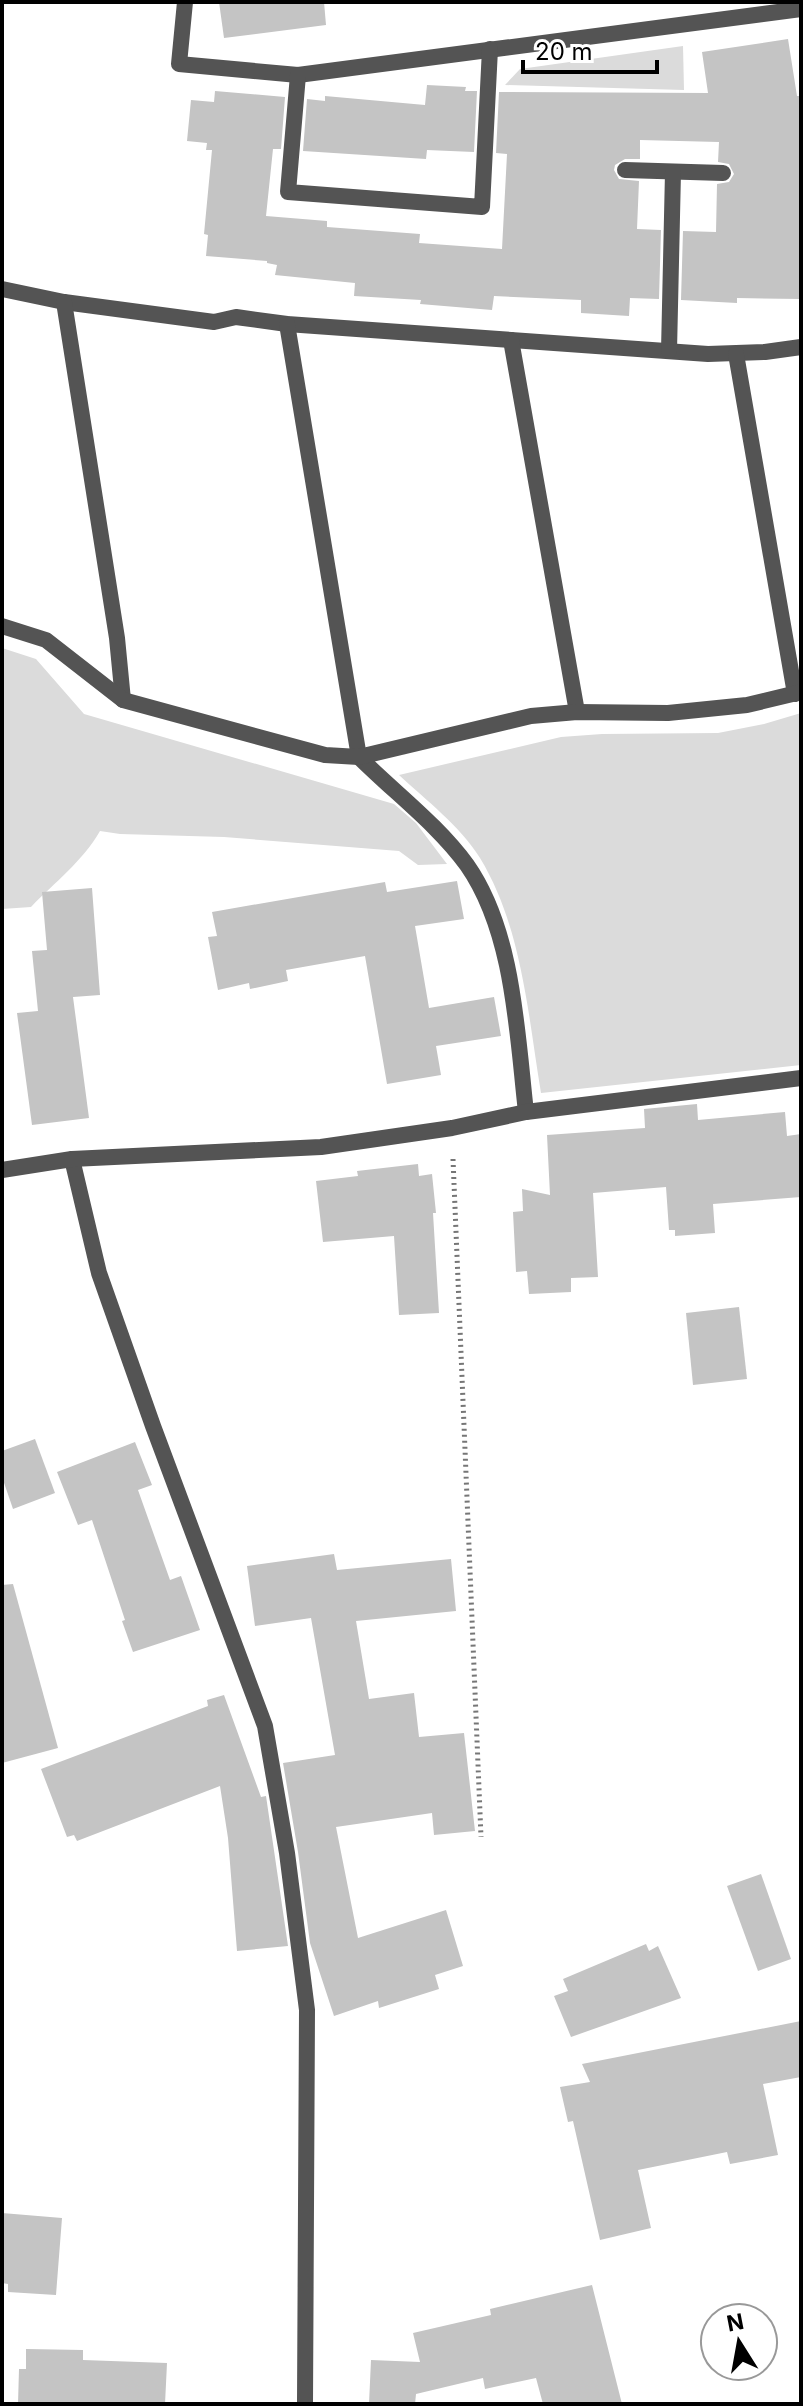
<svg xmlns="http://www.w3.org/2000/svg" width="803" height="2406" font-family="Inter,sans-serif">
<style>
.green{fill:#dbdbdb}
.building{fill:#c4c4c4}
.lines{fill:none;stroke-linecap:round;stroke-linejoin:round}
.path{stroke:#767676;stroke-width:5;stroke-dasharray:2 4;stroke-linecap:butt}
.lane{stroke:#545454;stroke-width:16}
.street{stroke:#545454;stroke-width:16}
</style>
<rect width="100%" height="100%" fill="#fff"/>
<g class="green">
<polygon points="683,46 684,90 505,85 520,69"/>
<path d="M2,648L36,659L84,714L394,804L416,823L447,864L418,865L399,851L224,837L120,834L100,831C82,862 55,882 31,907L2,909Z"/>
<path d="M801,713V1065L541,1093C528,1015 522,927 480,858C460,826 426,800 399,775L561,737L602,734L718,733L764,724Z"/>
</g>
<g class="building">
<polygon points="219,2 324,2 326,25 224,38"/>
<polygon points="788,39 797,96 801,96 801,299 737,298 737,303 681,300 683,231 716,232 717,184 729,182 734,174 729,164 718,162 719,142 640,140 640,159 625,159 615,165 614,170 619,179 639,181 637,229 661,230 659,299 630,298 629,316 581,313 581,300 494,296 492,310 420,304 421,300 354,296 355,283 275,275 277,265 267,263 267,261 206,256 208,235 204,234 212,150 206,150 207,143 187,141 191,100 214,102 215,91 285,97 281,149 273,149 266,216 327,221 327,227 420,234 419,243 502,249 507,154 496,153 499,92 708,93 702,52"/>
<polygon points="427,85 466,87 465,91 477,91 474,152 427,150 426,159 303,151 307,99 325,101 325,96 425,105"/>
<polygon points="457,881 464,919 415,926 429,1008 494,997 501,1036 436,1046 441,1075 387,1084 365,956 286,970 288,981 250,989 249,983 218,990 208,937 217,936 212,912 385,882 387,892"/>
<polygon points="92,888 100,995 73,997 89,1118 32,1125 17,1013 38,1011 32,951 47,950 42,892"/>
<polygon points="697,1104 698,1120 785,1112 787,1136 801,1134 801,1197 713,1204 715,1233 675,1236 675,1230 669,1230 666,1187 593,1193 598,1277 571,1278 571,1292 529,1294 527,1271 516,1272 513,1212 523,1211 522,1189 550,1195 547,1135 645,1128 644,1109"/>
<polygon points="418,1164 419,1176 432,1174 436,1213 433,1213 439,1313 399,1315 394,1236 323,1242 316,1181 358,1176 357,1171"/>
<polygon points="739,1307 747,1379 693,1385 686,1313"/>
<polygon points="35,1439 55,1493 13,1509 2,1477 2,1451"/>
<polygon points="135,1442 152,1485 138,1490 170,1580 181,1576 200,1630 133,1652 122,1621 125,1620 92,1520 78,1525 57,1472"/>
<polygon points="334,1554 337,1570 451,1559 456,1611 356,1621 369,1699 414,1693 419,1737 464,1733 475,1831 434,1835 432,1813 336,1827 358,1938 446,1910 463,1966 435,1975 439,1989 379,2008 378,2001 334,2016 310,1943 298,1852 283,1763 335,1755 311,1618 255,1626 247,1566"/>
<polygon points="13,1584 58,1748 2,1763 2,1585"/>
<polygon points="224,1695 261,1797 266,1796 288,1946 237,1951 228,1838 220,1786 77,1841 74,1835 67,1837 41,1769 208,1706 207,1700"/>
<polygon points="761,1874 791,1959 758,1971 727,1886"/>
<polygon points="646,1944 649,1951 658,1946 681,1998 571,2037 554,1996 568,1991 563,1979"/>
<polygon points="801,2021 801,2077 763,2084 778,2155 730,2164 727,2152 638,2170 651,2228 600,2240 573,2121 568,2122 560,2087 590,2082 582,2064"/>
<polygon points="2,2213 62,2218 56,2295 8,2292 8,2284 2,2283"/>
<polygon points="592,2285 622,2404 543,2404 536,2378 485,2389 483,2378 416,2394 415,2404 369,2404 371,2360 420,2362 413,2333 491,2315 490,2309"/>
<polygon points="26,2349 83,2350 83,2360 167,2363 165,2404 18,2404 19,2369 26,2369"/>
</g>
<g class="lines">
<polyline class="path" points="453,1159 481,1837"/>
<g class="lane">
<path d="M359,757C395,793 437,824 467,865C514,932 517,1034 526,1112"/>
<polyline points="72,1159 99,1273 153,1426 265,1726 287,1853 307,2010 305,2404"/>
</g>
<g class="street">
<polyline points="185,2 179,64 298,75 801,9"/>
<polyline points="298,75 288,192 482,207 490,49"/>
<polyline points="625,170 723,173"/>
<polyline points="2,289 64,302 214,322 236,317 287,324 708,354 765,352 801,347"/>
<polyline points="64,302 117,638 123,700"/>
<polyline points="287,324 359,757"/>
<polyline points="511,340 577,712"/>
<polyline points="669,351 673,172"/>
<polyline points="736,354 795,694"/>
<polyline points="2,626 46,640 123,700 325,755 359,757 531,716 577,712 668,713 747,705 801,692"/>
<polyline points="2,1170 72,1159 321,1147 452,1128 526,1112 801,1078"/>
</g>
</g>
<rect width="803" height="2406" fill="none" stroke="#000000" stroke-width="8"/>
<g transform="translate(739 2342) rotate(349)"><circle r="38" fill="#ffffff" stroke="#999999" stroke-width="2"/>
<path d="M0-6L14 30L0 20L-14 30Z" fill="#000000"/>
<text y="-12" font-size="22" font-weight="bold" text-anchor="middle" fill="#000000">N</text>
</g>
<path d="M523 60v12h134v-12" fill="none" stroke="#000000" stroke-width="4"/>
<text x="535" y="60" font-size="24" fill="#000000" stroke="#ffffff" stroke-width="6" paint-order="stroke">20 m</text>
</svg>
